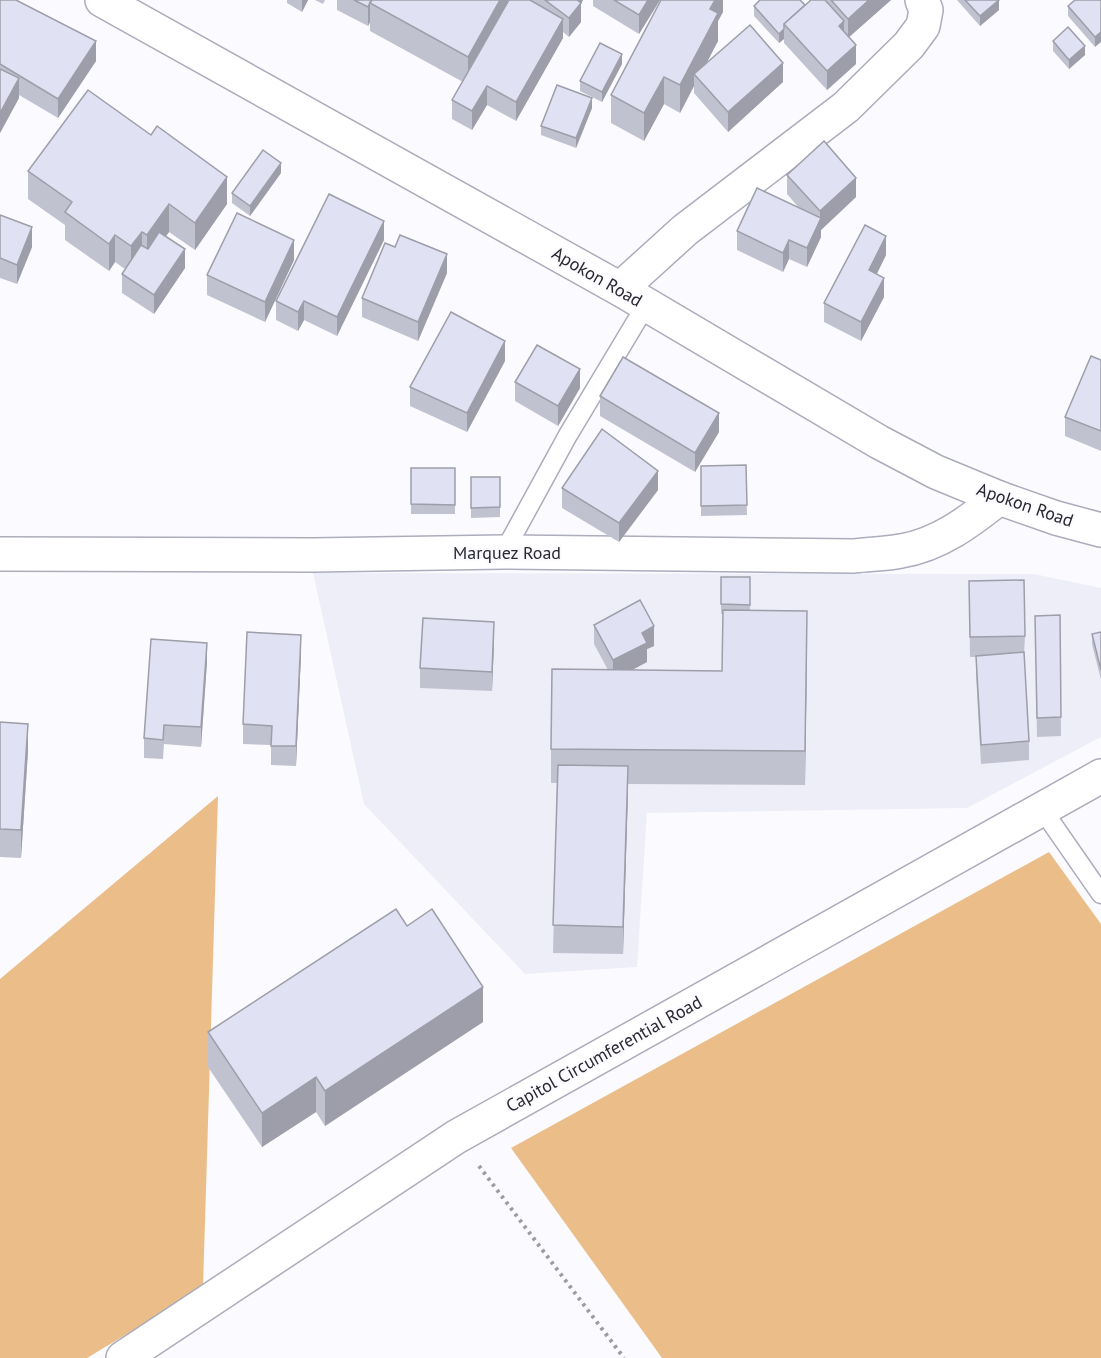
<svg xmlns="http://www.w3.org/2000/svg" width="1101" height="1358" font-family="'PT Sans',sans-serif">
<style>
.built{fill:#edeef8}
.green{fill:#ebbe89}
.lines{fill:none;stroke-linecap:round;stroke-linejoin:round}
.service-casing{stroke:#abacbc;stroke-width:21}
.minor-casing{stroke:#abacbc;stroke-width:36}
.secondary-casing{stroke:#abacbc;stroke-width:36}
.trunk-casing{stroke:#abacbc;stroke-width:36}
.path{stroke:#9b9ca1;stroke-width:4;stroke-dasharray:3 4.5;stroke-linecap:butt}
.service{stroke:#fff;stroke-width:18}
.minor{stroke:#fff;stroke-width:33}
.secondary{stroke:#fff;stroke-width:33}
.trunk{stroke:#fff;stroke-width:33}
.wall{fill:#c1c2d0}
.shaded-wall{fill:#9d9ea9}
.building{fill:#e0e1f2;stroke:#9d9ea9;stroke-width:1.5}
.labels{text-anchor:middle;stroke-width:4.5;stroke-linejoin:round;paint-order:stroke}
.street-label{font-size:18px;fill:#28292f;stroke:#fbfbff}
</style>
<rect width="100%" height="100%" fill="#fbfbff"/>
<polygon class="built" points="313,573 1034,574 1101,588 1101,737 967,808 647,813 637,967 525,974 364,804"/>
<g class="green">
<polygon points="218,796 203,1288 87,1358 0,1358 0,979"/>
<polygon points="1049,852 1101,924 1101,1358 662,1358 511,1148"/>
</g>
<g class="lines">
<defs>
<g id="service">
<polyline points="504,552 568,435 646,305"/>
<polyline points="1042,809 1101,894"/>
</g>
<polyline id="minor" points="620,289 685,230 846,107 909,45 923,26 926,10 922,0"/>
<g id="secondary">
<path d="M0,554L313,555L504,552L854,556C870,554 886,554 901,551C939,545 970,521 999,498"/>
<polyline points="123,1358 456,1137 1101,776"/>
</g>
<polyline id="trunk" points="102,0 620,289 879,442 936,472 999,498 1056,518 1101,530"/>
</defs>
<use href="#service" class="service-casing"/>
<use href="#minor" class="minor-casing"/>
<use href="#secondary" class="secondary-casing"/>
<use href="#trunk" class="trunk-casing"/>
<polyline class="path" points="479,1166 624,1358"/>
<use href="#service" class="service"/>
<use href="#minor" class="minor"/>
<use href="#secondary" class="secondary"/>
<use href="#trunk" class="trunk"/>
</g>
<g class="wall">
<polygon points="0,0 96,61 58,118 19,95 19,98 0,133"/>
<polygon points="287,0 308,0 302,12 287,3"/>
<polygon points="315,0 325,0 323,4"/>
<polygon points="337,0 583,0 581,4 581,22 569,37 563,32 563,38 516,121 487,105 472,130 452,119 452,100 463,82 370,31 370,22 368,26 337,10"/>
<polygon points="593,0 660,0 639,34 593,6"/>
<polygon points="723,0 723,12 718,21 718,41 706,64 783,82 728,132 694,93 694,86 680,113 664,104 644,141 611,123 611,95"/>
<polygon points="809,0 891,0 849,37 856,64 827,90 784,43 784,39 779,43 754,16 754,6 805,5 809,2"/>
<polygon points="957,0 999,0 999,10 980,26"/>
<polygon points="1101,0 1095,47 1068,16 1068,6"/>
<polygon points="1053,41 1085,55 1069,69 1053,51"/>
<polygon points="622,64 602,102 580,91 580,81"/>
<polygon points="592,108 576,148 541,135 541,126"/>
<polygon points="28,171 227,204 195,250 169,232 165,236 185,268 154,314 122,293 122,274 125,269 115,262 109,271 65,240 65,225 28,199"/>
<polygon points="281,173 250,216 232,203 232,193"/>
<polygon points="787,175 856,197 821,230 821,237 807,267 789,259 783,272 737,250 737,231 799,208 787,194"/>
<polygon points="0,215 32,247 17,284 0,278"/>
<polygon points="384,240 337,336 304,320 298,331 276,320 276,301"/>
<polygon points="395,247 447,273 418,341 362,317 362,298"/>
<polygon points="886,255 877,274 884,297 861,341 824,322 824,303"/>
<polygon points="294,260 265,322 207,295 207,275"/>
<polygon points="1101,360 1101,451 1065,436 1065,417"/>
<polygon points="505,361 467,432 410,406 410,387"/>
<polygon points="515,382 580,388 558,426 515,401"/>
<polygon points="600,396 719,432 695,472 600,416"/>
<polygon points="746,465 747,515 701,516 701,466"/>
<rect x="411" y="468" width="44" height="46"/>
<polygon points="471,477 500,477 500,517 471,518"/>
<polygon points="562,488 658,490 619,542 562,508"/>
<polygon points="721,577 750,577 750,611 807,646 805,785 628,784 623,954 553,953 557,783 551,783 551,749 608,670 594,644 594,625 654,646 647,649 647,662 632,670 722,671 723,614 721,614"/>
<polygon points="969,581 1025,636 1024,655 1029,741 1029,760 981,764 976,675 976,657 970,657"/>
<polygon points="1060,615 1061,736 1037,737 1035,616"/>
<polygon points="1101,632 1101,680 1092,644 1092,634"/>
<polygon points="494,641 492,691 420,688 420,668"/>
<polygon points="301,654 296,766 271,765 271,745 243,744 243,724"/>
<polygon points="207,662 201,747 164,744 163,759 144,758 144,738"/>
<polygon points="0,722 28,751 21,858 0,857"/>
<polygon points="407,926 483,1022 325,1126 316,1112 262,1147 208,1067 208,1032"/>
</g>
<g class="shaded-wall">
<polygon points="302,0 308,0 302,12"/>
<polygon points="500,0 511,0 468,85 468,57"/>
<polygon points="572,0 583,0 581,4 581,22 569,37 569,18"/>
<polygon points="648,0 660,0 639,34 639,15"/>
<polygon points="715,0 723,0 723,12 718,21 718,41 698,79 694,74 694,86 680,113 680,85 710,9"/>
<polygon points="869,0 891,0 848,38 848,19"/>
<polygon points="999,0 999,10 980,26 980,16"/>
<polygon points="370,3 370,22 368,26 368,7"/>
<polygon points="563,19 563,38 516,121 516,102"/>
<polygon points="844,21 844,40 839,26"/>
<polygon points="784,29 784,39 779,43 779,34"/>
<polygon points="1101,32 1101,42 1095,47 1095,37"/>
<polygon points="96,41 96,61 58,118 58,99"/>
<polygon points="856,45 856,64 827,90 827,71"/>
<polygon points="1085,46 1085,55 1069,69 1069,60"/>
<polygon points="622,54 622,64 602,102 602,92"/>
<polygon points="783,63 783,82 728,132 728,112"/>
<polygon points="664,77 664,104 644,141 644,113"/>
<polygon points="19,78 19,98 0,133 0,113"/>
<polygon points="487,86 487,105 472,130 472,111"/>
<polygon points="592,98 592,108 576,148 576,138"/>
<polygon points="281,163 281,173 250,216 250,206"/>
<polygon points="227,177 227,204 195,250 195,223"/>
<polygon points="856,178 856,197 821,230 821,237 807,267 807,248 820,219 820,211"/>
<polygon points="169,204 169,232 147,263 147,235"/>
<polygon points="384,221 384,240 337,336 337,317"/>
<polygon points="32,227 32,247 17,284 17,265"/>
<polygon points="142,232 142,260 131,274 131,246"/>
<polygon points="115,235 115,262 109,271 109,244"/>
<polygon points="886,236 886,255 869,289 869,270"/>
<polygon points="294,240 294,260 265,322 265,302"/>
<polygon points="789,240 789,259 783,272 783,253"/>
<polygon points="185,249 185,268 154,314 154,295"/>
<polygon points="447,254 447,273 418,341 418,322"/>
<polygon points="884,278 884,297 861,341 861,322"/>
<polygon points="304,301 304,320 298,331 298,312"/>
<polygon points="505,341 505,361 467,432 467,413"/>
<polygon points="580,369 580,388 558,426 558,406"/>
<polygon points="719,413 719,432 695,472 695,453"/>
<polygon points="658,471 658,490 619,542 619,523"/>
<polygon points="807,611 807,646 805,785 805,751"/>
<polygon points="494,622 494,641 492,691 492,672"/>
<polygon points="654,626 654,646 647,649 647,662 613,680 613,660 642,633"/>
<polygon points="301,635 301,654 296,766 296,746"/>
<polygon points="207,643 207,662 201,747 201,727"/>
<polygon points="28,724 28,751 21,858 21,830"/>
<polygon points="628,766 628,793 623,954 623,927"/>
<polygon points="483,987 483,1022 325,1126 325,1091"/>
<polygon points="316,1077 316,1112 262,1147 262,1113"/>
</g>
<g class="building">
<polygon points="0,0 16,0 96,41 58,99 0,64"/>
<polygon points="354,0 371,0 368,7"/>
<polygon points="372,0 500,0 468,57 370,3"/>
<polygon points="509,0 530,0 563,19 516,102 487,86 472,111 452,100"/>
<polygon points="545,0 577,0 581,3 569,18"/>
<polygon points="614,0 648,0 639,15"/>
<polygon points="661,0 715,0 710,9 718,13 680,85 664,77 644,113 611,95"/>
<polygon points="760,0 800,0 805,5 784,24 784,29 779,34 754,6"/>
<polygon points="811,0 825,0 844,21 839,26 856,45 827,71 784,24"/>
<polygon points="831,0 869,0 848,19"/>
<polygon points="965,0 999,0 980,16"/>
<polygon points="1075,0 1101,0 1101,32 1095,37 1068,6"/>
<polygon points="750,25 783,63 728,112 694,74"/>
<polygon points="1068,27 1085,46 1069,60 1053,41"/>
<polygon points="600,43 622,54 602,92 580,81"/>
<polygon points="0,69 19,78 0,113"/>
<polygon points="557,85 592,98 576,138 541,126"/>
<polygon points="88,90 151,135 157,126 227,177 195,223 169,204 147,235 142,232 131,246 115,235 109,244 65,212 72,202 28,171"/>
<polygon points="824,141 856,178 820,211 787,175"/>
<polygon points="263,150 281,163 250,206 232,193"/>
<polygon points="757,188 821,218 807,248 789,240 783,253 737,231"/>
<polygon points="329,194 384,221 337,317 304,301 298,312 276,301"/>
<polygon points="237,213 294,240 265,302 207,275"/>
<polygon points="0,215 32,227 17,265 0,258"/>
<polygon points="865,225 886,236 869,270 884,278 861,322 824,303"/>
<polygon points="159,232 185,249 154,295 122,274 141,245 148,249"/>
<polygon points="400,235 447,254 418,322 362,298 385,243 395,247"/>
<polygon points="451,312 505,341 467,413 410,387"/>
<polygon points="537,345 580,369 558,406 515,382"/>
<polygon points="1091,356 1101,360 1101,431 1065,417"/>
<polygon points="623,357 719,413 695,453 600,396"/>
<polygon points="602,429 658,471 619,523 562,488"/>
<polygon points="746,465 747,505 701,506 701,466"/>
<polygon points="411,468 455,468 455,505 411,504"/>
<polygon points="471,477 500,477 500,507 471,508"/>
<polygon points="721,577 750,577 750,605 721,604"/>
<polygon points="1024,580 1025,636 970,637 969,581"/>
<polygon points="640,600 654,626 642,633 647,643 613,660 594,625"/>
<polygon points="723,610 807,611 805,751 551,749 552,669 722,671"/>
<polygon points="1060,615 1061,717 1037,718 1035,616"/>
<polygon points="423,618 494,622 492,672 420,668"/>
<polygon points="247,632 301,635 296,746 271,746 272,726 243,724"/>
<polygon points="1101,632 1101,670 1092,634"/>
<polygon points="151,639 207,643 201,727 164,725 163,740 144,738"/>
<polygon points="1024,652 1029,741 981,745 976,656"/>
<polygon points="0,722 28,724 21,830 0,829"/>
<polygon points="558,765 628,766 623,927 553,925"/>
<polygon points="396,909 407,926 432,909 483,987 325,1091 316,1077 262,1113 208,1032"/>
</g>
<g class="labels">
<g class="street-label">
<text transform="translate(597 277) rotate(30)" y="6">Apokon Road</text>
<text transform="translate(1025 505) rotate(19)" y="6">Apokon Road</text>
<text x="507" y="559">Marquez Road</text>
<text transform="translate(604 1054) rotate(-29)" y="6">Capitol Circumferential Road</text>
</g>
</g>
</svg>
